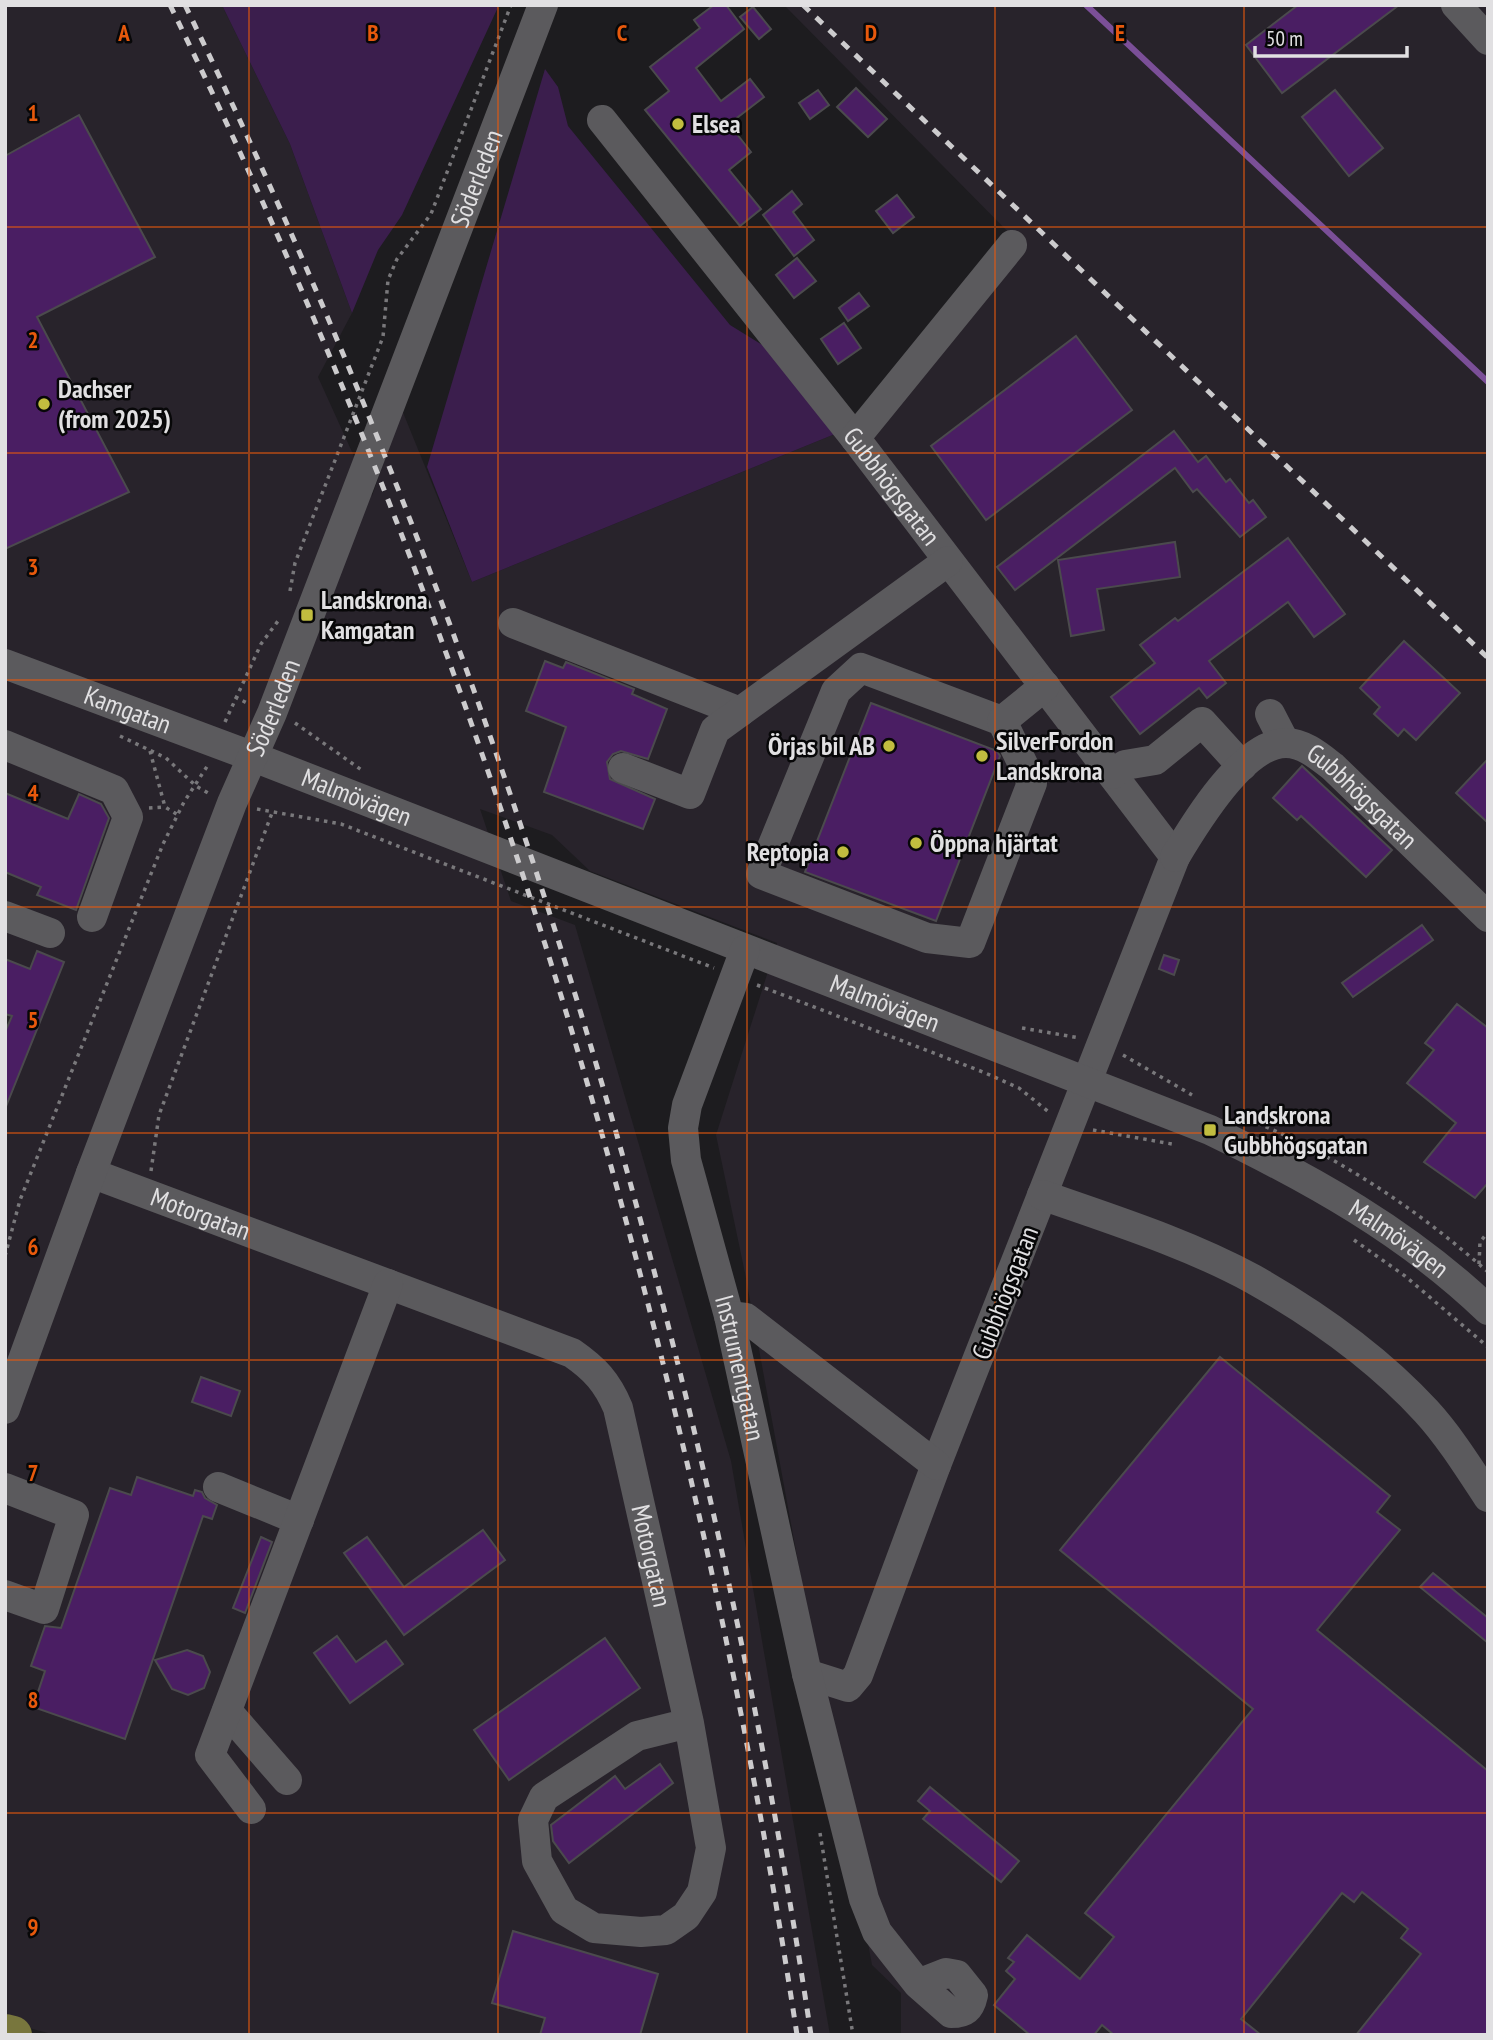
<svg xmlns="http://www.w3.org/2000/svg" width="1493" height="2040" font-family="'PT Sans Narrow',sans-serif">
<style>
.built{fill:#28232b}
.green{fill:#3b1e4d}
.lines{fill:none;stroke-linecap:round;stroke-linejoin:round}
.stream{stroke:#7b4f98;stroke-width:6}
.building{fill:#4a1e63;stroke:#4b4a4d;stroke-width:2}
.path{stroke:#79787b;stroke-width:3.5;stroke-dasharray:3.5 5;stroke-linecap:butt}
.minor{stroke:#5b5a5d;stroke-width:30}
.major{stroke:#78763d;stroke-width:38}
.rail{stroke:#cccbcd;stroke-width:5;stroke-dasharray:9 9;stroke-linecap:butt}
.grid{fill:none;stroke:#e8590c;stroke-width:2;stroke-opacity:0.55}
.poi-dot{fill:#c1bd3f;stroke:#070708;stroke-width:2.5}
.labels{text-anchor:middle;stroke-width:5;stroke-linejoin:round;paint-order:stroke}
.poi-label{font-size:26px;font-weight:bold;fill:#e1e0e2;stroke:#070708;text-anchor:start}
.street-label{font-size:26px;fill:#e1e0e2;stroke:#070708}
.grid-label{font-size:23px;text-anchor:middle;font-weight:bold;fill:#e8590c;stroke:#070708;stroke-width:5;stroke-linejoin:round;paint-order:stroke}
</style>
<rect width="100%" height="100%" fill="#1d1c1f"/>
<polygon class="built" points="5,5 222,5 290,144 352,313 318,377 372,496 402,410 472,582 835,434 872,431 1023,247 784,5 1488,5 1488,2035 901,2035 901,1993 872,1965 745,1273 716,1135 777,943 590,871 552,835 480,809 511,901 575,925 731,1461 830,2035 56,2035 5,2022"/>
<g class="green">
<polygon points="222,5 499,5 402,215 378,250 352,313 290,144"/>
<polygon points="545,69 558,87 568,126 730,325 772,351 835,434 472,582 427,467"/>
</g>
<g class="lines">
<polyline class="stream" points="1086,5 1488,382"/>
</g>
<g class="building">
<polygon points="714,5 726,5 744,29 696,68 721,101 750,79 764,97 729,124 751,152 729,170 761,209 740,226 645,110 669,91 650,67 700,28 694,20"/>
<polygon points="1298,5 1399,5 1282,93 1246,45"/>
<polygon points="753,7 771,29 759,39 740,17"/>
<polygon points="856,88 887,119 868,137 837,107"/>
<polygon points="818,90 829,105 810,119 799,103"/>
<polygon points="1335,90 1383,148 1349,176 1302,117"/>
<polygon points="79,115 155,257 37,317 129,492 5,549 5,156"/>
<polygon points="792,191 802,204 793,212 814,240 794,256 763,215"/>
<polygon points="897,195 914,217 893,233 876,211"/>
<polygon points="797,258 816,281 794,298 776,275"/>
<polygon points="859,293 869,306 848,321 839,308"/>
<polygon points="844,323 861,348 838,364 821,339"/>
<polygon points="1076,336 1132,410 986,520 931,446"/>
<polygon points="1174,431 1198,462 1206,456 1226,482 1230,479 1249,503 1253,500 1266,517 1240,537 1197,489 1193,492 1175,468 1015,590 997,567"/>
<polygon points="1288,538 1345,614 1314,637 1288,602 1209,661 1226,683 1207,698 1199,688 1140,734 1111,697 1155,663 1140,645 1175,618 1178,621"/>
<polygon points="1175,542 1180,577 1097,589 1104,630 1071,636 1058,560"/>
<polygon points="1404,641 1460,693 1416,740 1404,729 1398,736 1374,714 1380,707 1360,688"/>
<polygon points="545,661 563,668 566,662 634,689 632,694 667,709 648,759 621,751 613,754 607,762 610,779 655,799 643,829 544,792 566,727 526,711"/>
<polygon points="871,703 997,751 1000,756 936,921 805,872"/>
<polygon points="1488,759 1488,823 1456,793"/>
<polygon points="1302,766 1392,850 1366,877 1301,816 1297,820 1273,798"/>
<polygon points="5,793 68,819 79,794 101,804 109,818 76,910 37,895 41,887 5,872"/>
<polygon points="1422,925 1433,940 1353,997 1342,983"/>
<polygon points="37,951 64,962 5,1109 5,1032 12,1016 5,1014 5,959 30,969"/>
<polygon points="1164,955 1179,960 1174,975 1159,969"/>
<polygon points="1457,1004 1488,1028 1488,1183 1475,1198 1424,1162 1456,1123 1407,1083 1434,1050 1425,1043"/>
<polygon points="1220,1357 1390,1496 1377,1512 1400,1530 1317,1630 1488,1771 1488,2035 1356,2035 1421,1954 1401,1938 1408,1929 1362,1892 1354,1902 1342,1893 1241,2019 1261,2035 1114,2035 1102,2025 1094,2035 1030,2035 994,2005 1015,1979 1006,1971 1014,1962 1008,1958 1027,1935 1080,1979 1114,1937 1085,1913 1253,1709 1060,1550"/>
<polygon points="201,1377 240,1391 231,1416 192,1402"/>
<polygon points="137,1477 193,1496 195,1490 202,1492 205,1498 217,1505 212,1519 203,1516 125,1739 33,1707 45,1671 31,1666 45,1626 61,1628 110,1488 131,1495"/>
<polygon points="483,1530 505,1560 404,1635 344,1553 367,1537 404,1587"/>
<polygon points="261,1537 272,1542 245,1613 233,1608"/>
<polygon points="1433,1573 1488,1618 1488,1643 1420,1587"/>
<polygon points="337,1636 356,1662 386,1641 403,1664 350,1703 314,1653"/>
<polygon points="605,1638 640,1688 509,1780 474,1730"/>
<polygon points="187,1650 203,1656 210,1672 204,1688 188,1695 172,1689 155,1660"/>
<polygon points="660,1764 673,1783 569,1863 553,1841 551,1825 615,1776 625,1789"/>
<polygon points="930,1787 1019,1861 1001,1882 923,1819 930,1811 918,1801"/>
<polygon points="513,1931 658,1974 640,2035 540,2035 545,2018 492,2003"/>
</g>
<g class="lines">
<g class="path">
<polyline points="290,591 295,563 383,337 388,280 397,259 431,214 511,5"/>
<polyline points="235,697 249,704"/>
<polyline points="225,722 261,644 278,621"/>
<polyline points="295,723 363,771"/>
<polyline points="120,736 166,758 196,786 210,794"/>
<polyline points="150,751 165,807 178,815"/>
<polyline points="149,808 165,807"/>
<polyline points="257,809 341,824 714,968"/>
<polyline points="757,985 983,1072 1019,1088 1050,1113"/>
<polyline points="1022,1028 1080,1038"/>
<polyline points="1123,1055 1192,1095"/>
<path d="M1250,1120C1338,1156 1417,1209 1488,1272"/>
<polyline points="1093,1130 1172,1144"/>
<polyline points="151,1171 159,1115 272,813"/>
<polyline points="1354,1240 1405,1276 1488,1347"/>
<polyline points="5,1256 20,1200 163,844 184,802 208,765"/>
<polyline points="1479,1264 1480,1242 1488,1232"/>
<polyline points="820,1833 853,2035"/>
</g>
<g class="minor">
<polyline points="1456,5 1488,40"/>
<path id="s1" d="M602,120L855,438L1175,857L936,1465L858,1675L848,1687L807,1674"/>
<polyline points="855,438 1012,245"/>
<polyline points="513,623 740,712"/>
<path id="s2" d="M5,664L251,756L1210,1130C1311,1179 1407,1232 1488,1310"/>
<polygon points="861,668 1002,721 1032,783 970,943 927,938 761,874 836,691"/>
<polyline points="1270,714 1285,743"/>
<polyline points="1002,721 1045,686"/>
<polyline points="5,745 114,790 128,817 92,917"/>
<polyline points="623,768 690,794 715,730 948,561"/>
<polyline points="1113,774 1125,765 1155,760 1202,722 1242,766"/>
<path id="s3" d="M1175,857C1194,825 1243,743 1286,743C1304,743 1320,757 1333,767L1488,917"/>
<polyline points="5,916 50,933"/>
<path id="s4" d="M745,950L687,1105L683,1128L686,1160L729,1316L807,1674L864,1899L877,1932L918,1984L946,1973L957,1975L973,1995C970,2009 965,2013 951,2013L918,1984"/>
<path id="s5" d="M91,1173L572,1353C595,1369 607,1382 618,1408L689,1723L711,1848L702,1892L686,1916L666,1930L641,1932L594,1928L564,1910L537,1861L533,1820L544,1797L637,1736L689,1723"/>
<path d="M1042,1195C1113,1220 1187,1243 1253,1279C1315,1314 1378,1359 1426,1411C1449,1436 1469,1468 1488,1497"/>
<polyline points="729,1316 746,1318 936,1465"/>
<path id="s6" d="M5,1409L91,1173L232,803L272,713L543,5"/>
<polyline points="218,1487 299,1520"/>
<polyline points="5,1488 74,1515 44,1609 5,1595"/>
<polyline points="227,1711 287,1780"/>
<polyline points="251,1809 210,1755 388,1284"/>
</g>
<polyline class="major" points="5,2033 13,2035"/>
<g class="rail">
<path d="M170,5C484,645 690,1331 797,2035"/>
<path d="M185,5C497,645 706,1331 811,2035"/>
<polyline points="803,5 1488,658"/>
</g>
</g>
<path class="grid" d="M249,5V2035M498,5V2035M747,5V2035M995,5V2035M1244,5V2035M5,227H1488M5,453H1488M5,680H1488M5,907H1488M5,1133H1488M5,1360H1488M5,1587H1488M5,1813H1488"/>
<g class="poi-dot">
<circle cx="678" cy="124" r="7"/>
<circle cx="44" cy="404" r="7"/>
<rect x="300" y="608" width="14" height="14" rx="3.5"/>
<circle cx="889" cy="746" r="7"/>
<circle cx="982" cy="756" r="7"/>
<circle cx="916" cy="843" r="7"/>
<circle cx="843" cy="852" r="7"/>
<rect x="1203" y="1123" width="14" height="14" rx="3.5"/>
</g>
<g class="labels">
<g class="poi-label">
<text x="692" y="133">Elsea</text>
<text x="58" y="398">Dachser<tspan x="58" dy="30">(from 2025)</tspan></text>
<text x="321" y="609">Landskrona<tspan x="321" dy="30">Kamgatan</tspan></text>
<text x="996" y="750">SilverFordon<tspan x="996" dy="30">Landskrona</tspan></text>
<text x="875" y="755" text-anchor="end">Örjas bil AB</text>
<text x="930" y="852">Öppna hjärtat</text>
<text x="829" y="861" text-anchor="end">Reptopia</text>
<text x="1224" y="1124">Landskrona<tspan x="1224" dy="30">Gubbhögsgatan</tspan></text>
</g>
<g class="street-label">
<text dy="9" stroke="none"><textPath href="#s6" startOffset="1318">Söderleden</textPath></text>
<text dy="9" stroke="none"><textPath href="#s1" startOffset="467">Gubbhögsgatan</textPath></text>
<text dy="9" stroke="none"><textPath href="#s6" startOffset="751">Söderleden</textPath></text>
<text dy="9" stroke="none"><textPath href="#s2" startOffset="131">Kamgatan</textPath></text>
<text dy="9" stroke="none"><textPath href="#s2" startOffset="376">Malmövägen</textPath></text>
<text dy="9" stroke="none"><textPath href="#s3" startOffset="259">Gubbhögsgatan</textPath></text>
<text dy="9" stroke="none"><textPath href="#s2" startOffset="943">Malmövägen</textPath></text>
<text dy="9" stroke="none"><textPath href="#s5" startOffset="117">Motorgatan</textPath></text>
<text dy="9" stroke="none"><textPath href="#s2" startOffset="1510">Malmövägen</textPath></text>
<text transform="translate(1005 1293) rotate(-69)" y="9">Gubbhögsgatan</text>
<text dy="9" stroke="none"><textPath href="#s4" startOffset="436">Instrumentgatan</textPath></text>
<text dy="9" stroke="none"><textPath href="#s5" startOffset="738">Motorgatan</textPath></text>
</g>
</g>
<g class="grid-label">
<text x="124" y="41">A</text>
<text x="373" y="41">B</text>
<text x="622" y="41">C</text>
<text x="871" y="41">D</text>
<text x="1120" y="41">E</text>
<text x="33" y="121">1</text>
<text x="33" y="348">2</text>
<text x="33" y="575">3</text>
<text x="33" y="801">4</text>
<text x="33" y="1028">5</text>
<text x="33" y="1255">6</text>
<text x="33" y="1481">7</text>
<text x="33" y="1708">8</text>
<text x="33" y="1935">9</text>
</g>
<rect width="1493" height="2040" fill="none" stroke="#e1e0e2" stroke-width="14"/>
<path d="M1255 46v10h152v-10" fill="none" stroke="#e1e0e2" stroke-width="3.5"/>
<text x="1266" y="46" font-size="21" fill="#e1e0e2" stroke="#070708" stroke-width="5" paint-order="stroke">50 m</text>
</svg>
